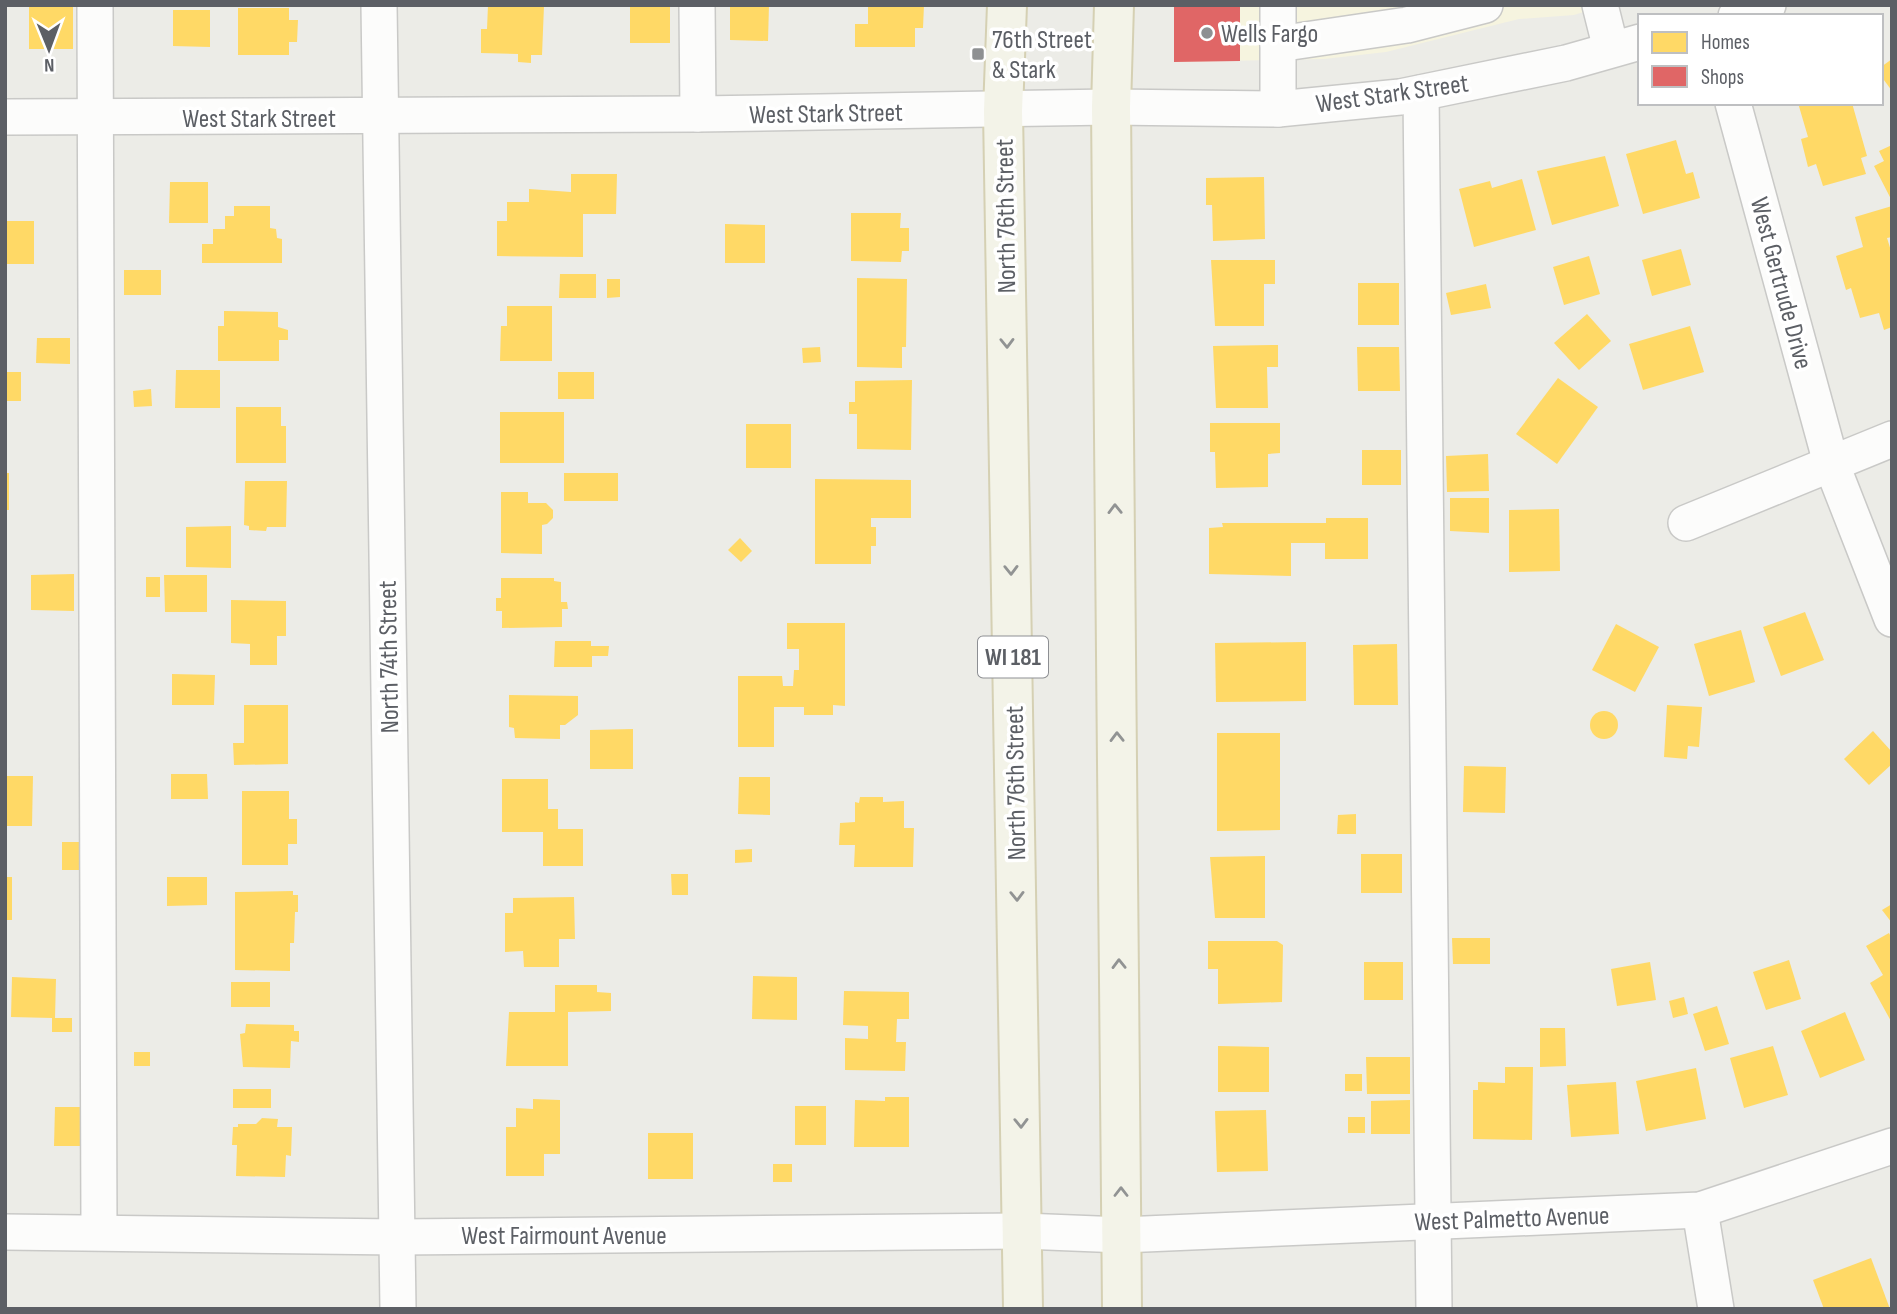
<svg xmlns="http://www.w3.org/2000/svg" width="1897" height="1314" font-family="'Sofia Sans Condensed',sans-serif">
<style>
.commercial{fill:#f6f4df}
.homes{fill:#ffd966}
.shops{fill:#e06666}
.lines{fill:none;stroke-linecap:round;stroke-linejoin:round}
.minor-casing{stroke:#c9c9c7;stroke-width:38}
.major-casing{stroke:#d5d0b3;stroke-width:42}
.minor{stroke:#fcfcfb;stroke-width:35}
.major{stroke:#f3f3e8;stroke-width:38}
.oneway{stroke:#919393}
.poi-dot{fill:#8e9092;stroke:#fff;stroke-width:2.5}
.labels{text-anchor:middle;stroke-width:7;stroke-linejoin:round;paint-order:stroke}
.shield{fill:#fff;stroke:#8d8f93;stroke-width:2}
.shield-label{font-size:24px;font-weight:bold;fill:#5c5f65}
.poi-label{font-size:26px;fill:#5c5f65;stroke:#fff;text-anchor:start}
.street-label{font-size:26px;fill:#5c5f65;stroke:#fff}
</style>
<rect width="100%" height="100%" fill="#ecece7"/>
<polygon class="commercial" points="1174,5 1606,5 1574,15 1519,19 1386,52 1324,59 1174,62"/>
<g class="homes">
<rect x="29" y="5" width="44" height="44"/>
<polygon points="488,5 544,6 542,55 531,55 531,63 518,62 518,54 481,53 481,29 487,29"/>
<rect x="630" y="5" width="40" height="38"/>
<polygon points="730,5 769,5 768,41 730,40"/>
<polygon points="868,5 924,5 923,28 915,28 915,47 855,47 855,24 868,24"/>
<polygon points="238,8 289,8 289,20 298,20 297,42 289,42 289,55 238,55"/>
<polygon points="173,10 210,10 210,47 173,46"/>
<polygon points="1892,59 1892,91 1881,76 1881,67"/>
<polygon points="1798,103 1852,103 1867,156 1861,158 1866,174 1823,186 1816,164 1808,167 1801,139 1808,137"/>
<polygon points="1676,140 1686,174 1693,172 1700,198 1643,214 1626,154"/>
<polygon points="1892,145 1892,201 1874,166 1884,161 1879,151"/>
<polygon points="1605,156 1619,206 1552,225 1537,171"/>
<polygon points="571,174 617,174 616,214 583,214 583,257 497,256 497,221 507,221 507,202 529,202 529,189 571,192"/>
<polygon points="1264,177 1265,239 1213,241 1212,205 1206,205 1206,178"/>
<polygon points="1522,179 1536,230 1474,247 1459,189 1490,181 1492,188"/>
<polygon points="170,182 208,182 208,223 169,223"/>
<polygon points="234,206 270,206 270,228 276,229 277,238 282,239 282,263 202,263 202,244 213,244 213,229 225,229 225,216 234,216"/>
<polygon points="1892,206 1892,237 1887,238 1892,254 1892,327 1884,330 1879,313 1860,318 1851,288 1846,290 1836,256 1863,247 1855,217"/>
<polygon points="851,213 901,213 900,228 909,228 909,251 902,251 901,262 851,261"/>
<rect x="5" y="221" width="29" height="43"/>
<polygon points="725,224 765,225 765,263 725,263"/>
<polygon points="1681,249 1691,285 1652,296 1642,260"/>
<polygon points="1589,256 1600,294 1564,305 1553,267"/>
<polygon points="1211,260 1275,260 1275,284 1264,284 1264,326 1215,326"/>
<rect x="124" y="270" width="37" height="25"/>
<polygon points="560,274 596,274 596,298 559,298"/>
<polygon points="857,278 907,279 906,347 902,347 902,368 857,367"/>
<polygon points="607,279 620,279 620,297 607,298"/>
<rect x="1358" y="283" width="41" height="42"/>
<polygon points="1486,284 1491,308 1451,315 1446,293"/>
<polygon points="507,306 552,306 552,361 500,361 501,326 507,326"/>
<polygon points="224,311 278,312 278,327 288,330 288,340 279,340 279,361 218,361 218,326 224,326"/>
<polygon points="1587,314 1611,341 1579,370 1554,343"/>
<polygon points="1690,326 1704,372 1643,390 1629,344"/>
<polygon points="37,338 70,338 70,364 36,363"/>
<polygon points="1278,345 1278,367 1267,367 1268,408 1216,408 1213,346"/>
<polygon points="820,347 821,362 803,363 802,348"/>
<polygon points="1357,347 1399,347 1400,391 1358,391"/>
<polygon points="176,370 220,370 220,408 175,408"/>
<rect x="5" y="372" width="16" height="29"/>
<rect x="558" y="372" width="36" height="27"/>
<polygon points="1558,378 1598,407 1557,464 1516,434"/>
<polygon points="912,380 911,450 857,449 857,414 849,414 849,402 855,402 855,381"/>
<polygon points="151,389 152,406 134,407 133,391"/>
<polygon points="236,407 281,407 281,426 286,426 286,463 236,463"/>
<rect x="500" y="412" width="64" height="51"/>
<polygon points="1210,423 1280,423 1280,453 1268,454 1268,487 1216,488 1215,452 1210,452"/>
<rect x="746" y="424" width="45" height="44"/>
<rect x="1362" y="450" width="39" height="35"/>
<polygon points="1488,454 1489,491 1447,492 1446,456"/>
<rect x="5" y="473" width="4" height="37"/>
<rect x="564" y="473" width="54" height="28"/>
<polygon points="815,479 911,480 911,518 871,518 871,527 876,527 876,546 871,546 871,564 815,564"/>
<polygon points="245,481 287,481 286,527 267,527 266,531 249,530 249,526 244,525"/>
<polygon points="501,492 528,492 528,503 546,503 553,510 553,518 547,524 542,525 542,554 501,553"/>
<polygon points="1450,498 1489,498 1489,533 1450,531"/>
<polygon points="1559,509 1560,571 1509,572 1509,510"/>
<polygon points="1326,518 1368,518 1368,559 1325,559 1325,543 1291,543 1291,576 1209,574 1209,528 1223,527 1222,523 1326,523"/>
<polygon points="231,526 231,568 186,567 186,527"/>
<polygon points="740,538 752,551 741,562 728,550"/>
<polygon points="74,574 74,611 31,610 31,575"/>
<polygon points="164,575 207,575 207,612 165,612"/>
<rect x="146" y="577" width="14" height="20"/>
<polygon points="501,578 554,578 554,581 561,582 561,602 567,602 568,609 562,609 562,627 502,628 502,611 496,611 496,598 501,598"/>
<polygon points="231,600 286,601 286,636 277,636 277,665 250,665 250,644 231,643"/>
<polygon points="1805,612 1824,660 1781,676 1763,627"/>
<polygon points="787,623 845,623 845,706 833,705 833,715 804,715 804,707 774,707 774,747 738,747 738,676 782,676 783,686 793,686 794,670 799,670 799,649 787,649"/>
<polygon points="1616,624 1659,647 1635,692 1592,670"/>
<polygon points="1741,630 1755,682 1709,696 1694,644"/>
<polygon points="555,641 591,641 591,646 609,646 608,656 592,656 592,667 554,667"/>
<polygon points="1306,642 1306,701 1216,702 1215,643"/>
<polygon points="1397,644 1398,705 1354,705 1353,645"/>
<polygon points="172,674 215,675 214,705 172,705"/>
<polygon points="509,695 578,696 578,715 565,725 560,725 560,739 515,738 514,728 509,727"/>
<polygon points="244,705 288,705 288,764 234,765 233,743 244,743"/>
<polygon points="1667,705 1702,707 1699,747 1688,746 1687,759 1664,757"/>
<circle cx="1604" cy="725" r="14"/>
<polygon points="633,729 633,769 590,769 590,730"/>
<polygon points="1873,731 1892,752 1892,764 1869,785 1844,759"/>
<polygon points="1217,733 1280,733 1280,830 1217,831"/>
<polygon points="1464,766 1506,767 1505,813 1463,812"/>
<polygon points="171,774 207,774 208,799 171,799"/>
<polygon points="5,776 33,776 32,826 5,826"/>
<polygon points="739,777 770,777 770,815 738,814"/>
<polygon points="502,779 548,779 548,809 558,809 558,829 583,829 583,866 543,866 543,832 502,832"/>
<polygon points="242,791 289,791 289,819 297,819 297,844 288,844 288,865 242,865"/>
<polygon points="860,797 883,797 883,802 904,801 904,828 914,828 913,867 854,867 855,845 839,845 840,823 855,822 855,802 859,803"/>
<polygon points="1356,814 1356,834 1337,834 1338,815"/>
<rect x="62" y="842" width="20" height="28"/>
<polygon points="752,849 752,862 735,863 735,850"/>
<rect x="1361" y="854" width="41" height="39"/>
<polygon points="1265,856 1265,918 1215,918 1210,857"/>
<polygon points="671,874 688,874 688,895 672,895"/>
<rect x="5" y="877" width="7" height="43"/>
<polygon points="167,877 207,877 207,905 167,906"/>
<polygon points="293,891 293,895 298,895 298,912 295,912 294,943 290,943 290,971 235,970 235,892"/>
<polygon points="574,897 575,939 559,939 559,967 524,967 523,951 505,952 505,913 513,913 513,898"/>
<polygon points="1892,904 1892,923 1882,910"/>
<polygon points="1889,933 1892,939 1892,1023 1870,983 1883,975 1866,946"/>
<polygon points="1452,938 1490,938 1490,964 1453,964"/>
<polygon points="1208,941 1277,941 1283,945 1282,1002 1218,1004 1218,969 1208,969"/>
<polygon points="1789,960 1801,999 1766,1010 1753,972"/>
<rect x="1364" y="962" width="39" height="38"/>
<polygon points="1650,962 1656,1000 1617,1006 1611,969"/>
<polygon points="753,976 797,977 797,1020 752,1019"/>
<polygon points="12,977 56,979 55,1018 72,1018 72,1032 52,1032 52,1018 11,1017"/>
<rect x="231" y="982" width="39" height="25"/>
<polygon points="555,985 597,985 597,992 611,993 611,1011 568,1012 568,1066 506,1066 509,1012 555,1012"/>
<polygon points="844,991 909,992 909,1019 897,1019 896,1042 906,1042 905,1071 845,1070 845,1038 868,1039 868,1026 843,1025"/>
<polygon points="1684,997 1688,1014 1673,1018 1669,1001"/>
<polygon points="1717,1006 1729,1044 1705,1051 1693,1014"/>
<polygon points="1845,1012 1865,1060 1820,1078 1801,1031"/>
<polygon points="246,1024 294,1025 294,1031 299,1031 299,1042 291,1041 290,1068 243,1067 240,1034 245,1033"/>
<polygon points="1540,1028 1565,1028 1566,1066 1540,1067"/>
<polygon points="1218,1046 1269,1047 1269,1092 1218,1092"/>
<polygon points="1773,1046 1788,1095 1744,1108 1730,1058"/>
<rect x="134" y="1052" width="16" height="14"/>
<polygon points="1366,1057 1410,1057 1410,1094 1367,1094"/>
<polygon points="1505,1067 1533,1067 1532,1140 1473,1139 1473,1090 1478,1090 1478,1082 1505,1083"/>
<polygon points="1696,1068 1706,1119 1646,1131 1636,1081"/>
<rect x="1345" y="1074" width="17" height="17"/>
<polygon points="1616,1082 1619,1134 1571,1137 1567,1085"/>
<rect x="233" y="1089" width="38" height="19"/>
<polygon points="885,1097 909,1097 909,1147 854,1147 855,1100 885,1101"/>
<polygon points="533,1099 560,1100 560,1154 544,1154 544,1176 506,1176 506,1127 516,1127 516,1108 533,1109"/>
<polygon points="1410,1100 1410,1134 1371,1134 1371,1101"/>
<rect x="795" y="1106" width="31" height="39"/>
<polygon points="55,1107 83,1107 83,1146 54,1146"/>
<polygon points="1266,1110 1268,1171 1217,1172 1215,1111"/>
<rect x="1348" y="1117" width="17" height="16"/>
<polygon points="262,1118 278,1119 277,1127 292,1127 291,1156 286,1155 285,1177 236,1176 237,1145 232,1145 233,1127 238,1127 238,1124 256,1124"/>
<rect x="648" y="1133" width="45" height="46"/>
<rect x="773" y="1164" width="19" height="18"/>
<polygon points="1871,1258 1890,1309 1824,1309 1813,1280"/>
</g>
<polygon class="shops" points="1174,5 1240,5 1240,61 1174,62"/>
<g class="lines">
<defs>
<g id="minor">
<polyline points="95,5 99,1231"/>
<polyline points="379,5 398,1309"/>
<polyline points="697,5 698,114"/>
<polyline points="1278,5 1278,109"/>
<polyline points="1600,5 1611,49"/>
<polyline points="1736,16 1768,5"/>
<polyline points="1278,44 1407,25 1485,5"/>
<polyline points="1421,93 1434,1309"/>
<polyline points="1733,103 1831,463 1892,619"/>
<polyline points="5,117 698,114 1111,107 1278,109 1400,97 1566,63 1640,42"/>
<polyline points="1686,523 1892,439"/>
<polyline points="1700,1210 1716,1309"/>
<polyline points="5,1232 397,1237 1023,1231 1122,1235 1700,1210 1892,1146"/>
</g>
<g id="major">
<polyline points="1007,5 1003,111 1023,1309"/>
<polyline points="1114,5 1111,107 1122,1309"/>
</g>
</defs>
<use href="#minor" class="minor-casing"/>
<use href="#major" class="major-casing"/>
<use href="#minor" class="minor"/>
<use href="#major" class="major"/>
</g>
<defs><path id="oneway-chevron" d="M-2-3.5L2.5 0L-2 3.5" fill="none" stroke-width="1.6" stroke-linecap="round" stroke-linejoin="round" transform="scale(1.75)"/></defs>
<g class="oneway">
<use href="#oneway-chevron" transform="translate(1007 343) rotate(89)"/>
<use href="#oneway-chevron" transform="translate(1115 509) rotate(-91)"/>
<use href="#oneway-chevron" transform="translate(1011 570) rotate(89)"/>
<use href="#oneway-chevron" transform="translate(1117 737) rotate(-91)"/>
<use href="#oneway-chevron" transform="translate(1017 896) rotate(89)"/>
<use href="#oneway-chevron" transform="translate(1119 964) rotate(-91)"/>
<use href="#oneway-chevron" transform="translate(1021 1123) rotate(89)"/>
<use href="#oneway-chevron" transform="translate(1121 1192) rotate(-90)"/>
</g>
<g class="poi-dot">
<circle cx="1207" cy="33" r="7"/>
<rect x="971" y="47" width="14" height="14" rx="3.5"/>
</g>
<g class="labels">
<rect class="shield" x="978" y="636.5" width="70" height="41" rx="5"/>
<g class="shield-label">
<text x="1013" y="665">WI 181</text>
</g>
<g class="poi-label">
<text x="1221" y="42">Wells Fargo</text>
<text x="992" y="48">76th Street<tspan x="992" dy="30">&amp; Stark</tspan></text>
</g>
<g class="street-label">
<text transform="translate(1392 93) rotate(-8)" y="9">West Stark Street</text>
<text transform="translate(826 113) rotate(-1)" y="9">West Stark Street</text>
<text x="259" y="127">West Stark Street</text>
<text transform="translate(1005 216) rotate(-91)" y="9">North 76th Street</text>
<text transform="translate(1782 283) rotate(75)" y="9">West Gertrude Drive</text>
<text transform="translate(388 657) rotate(-91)" y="9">North 74th Street</text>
<text transform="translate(1015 783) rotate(-91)" y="9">North 76th Street</text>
<text transform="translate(1512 1218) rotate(-2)" y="9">West Palmetto Avenue</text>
<text x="564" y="1244">West Fairmount Avenue</text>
</g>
</g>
<rect width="1897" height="1314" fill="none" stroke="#5c5f65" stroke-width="14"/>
<rect x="1638" y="14" width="245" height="91" fill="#ffffff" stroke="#bebfc1" stroke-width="2"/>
<rect x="1652" y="32" width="35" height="21" fill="#ffd966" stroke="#bebfc1" stroke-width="2"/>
<text x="1701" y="49" font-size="21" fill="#5c5f65">Homes</text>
<rect x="1652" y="66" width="35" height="21" fill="#e06666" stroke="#bebfc1" stroke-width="2"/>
<text x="1701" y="84" font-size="21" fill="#5c5f65">Shops</text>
<g transform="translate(49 49) rotate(179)" stroke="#ffffff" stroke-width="5" paint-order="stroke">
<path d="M0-5L12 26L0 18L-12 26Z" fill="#5c5f65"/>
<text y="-10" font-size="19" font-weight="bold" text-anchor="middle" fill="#5c5f65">N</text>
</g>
</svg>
